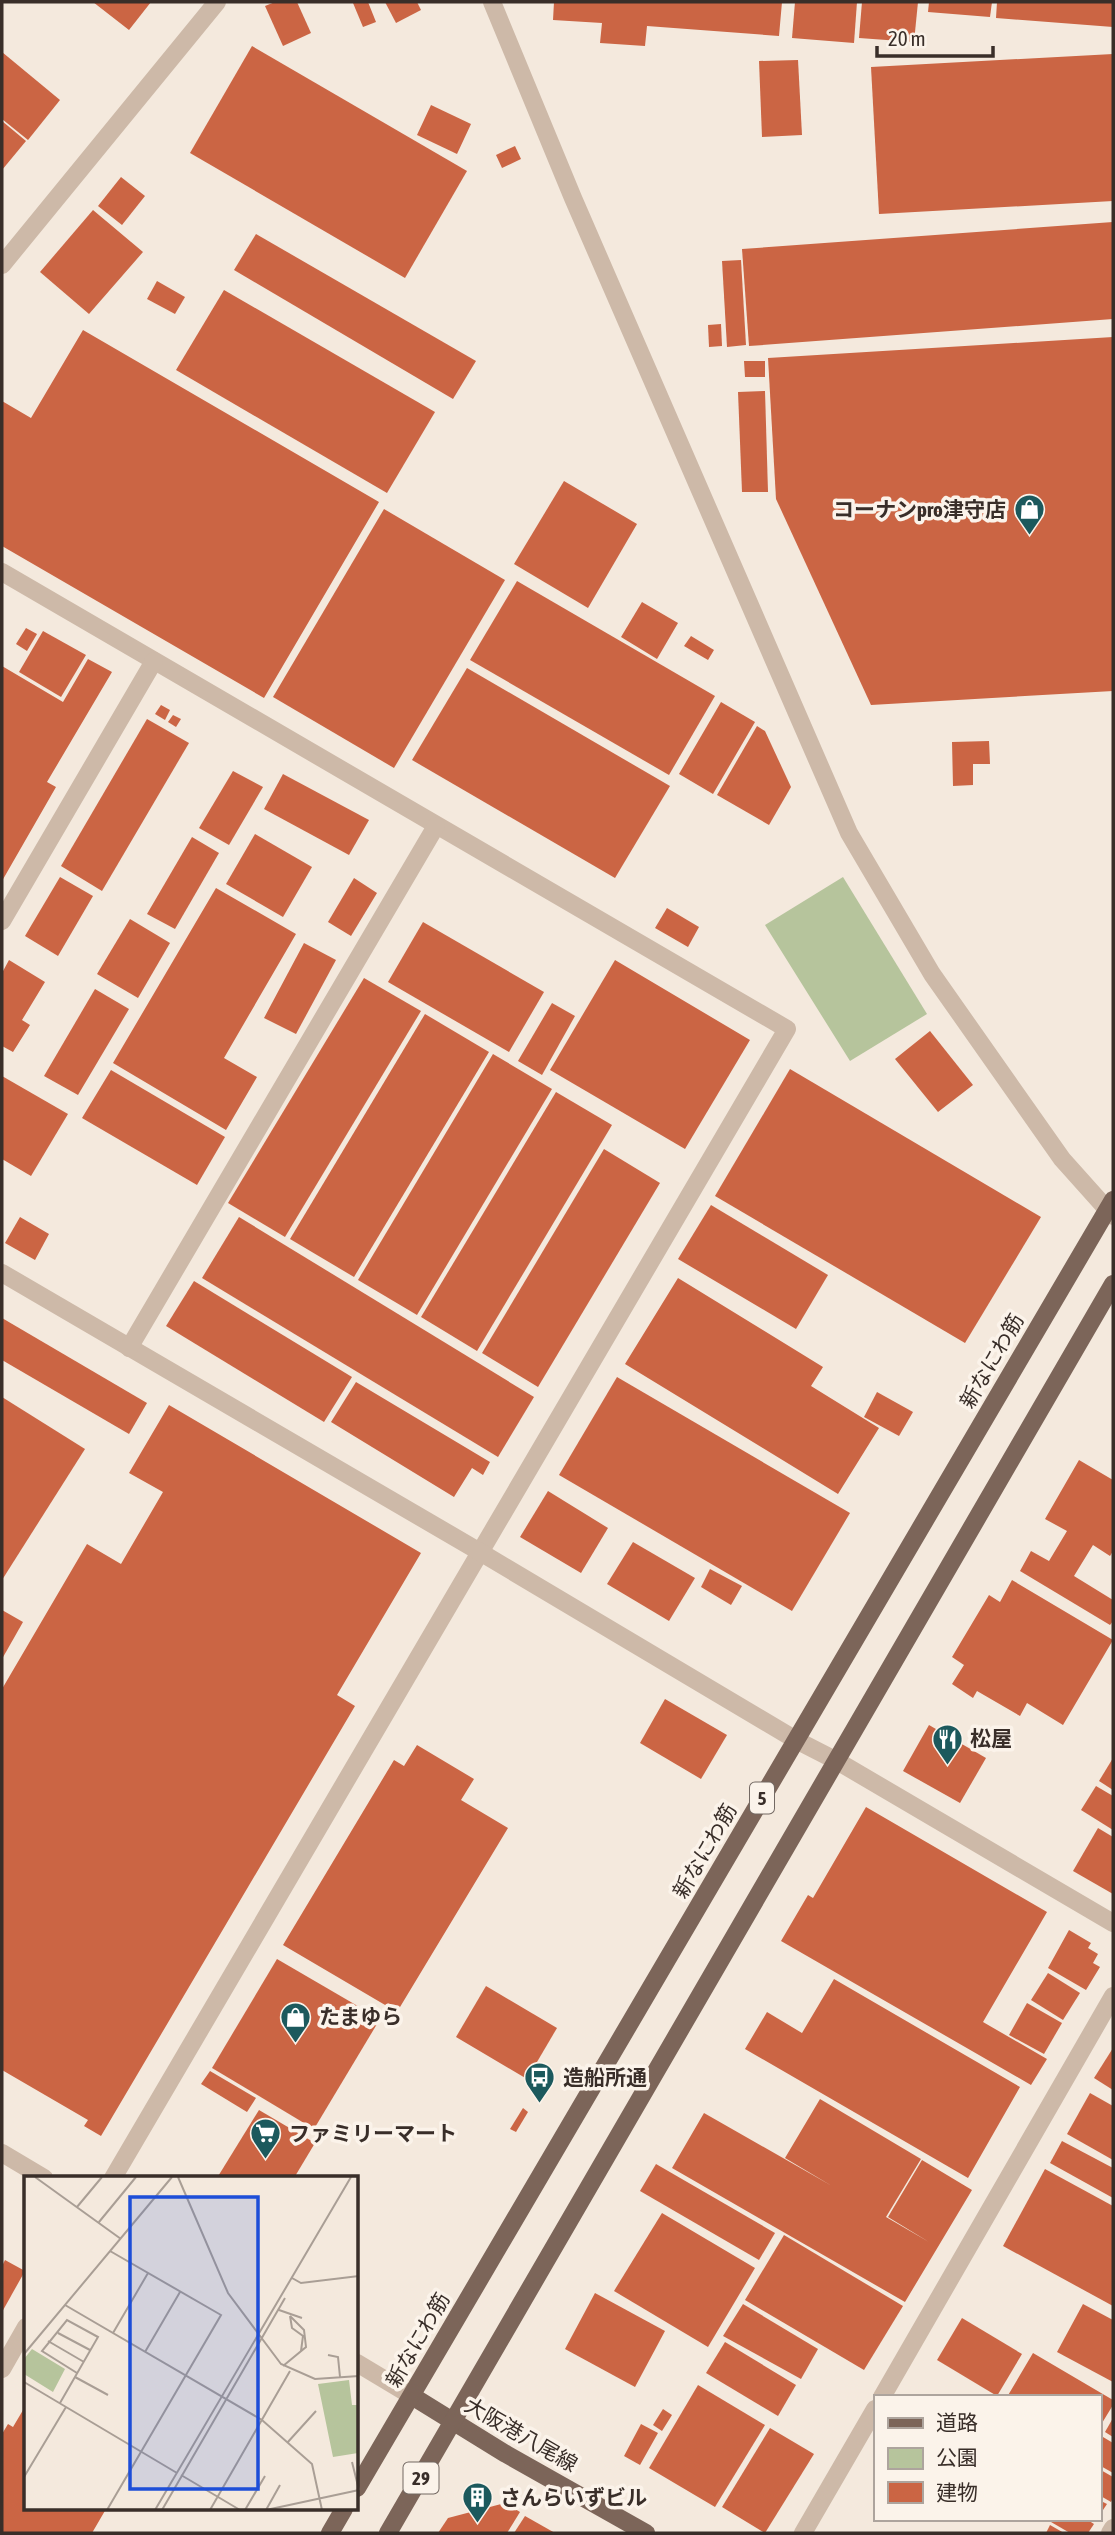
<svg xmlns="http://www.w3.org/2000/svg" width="1115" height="2535" font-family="'Asap Condensed','Noto Sans JP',sans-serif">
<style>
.green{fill:#b6c49c}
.building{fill:#cb6544}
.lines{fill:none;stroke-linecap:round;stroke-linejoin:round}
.minor{stroke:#cdb9a8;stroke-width:18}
.major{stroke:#7c6559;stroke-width:18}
.labels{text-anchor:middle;stroke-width:7;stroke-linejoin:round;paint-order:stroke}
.shield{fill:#fbf3ea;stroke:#736963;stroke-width:2}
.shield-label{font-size:19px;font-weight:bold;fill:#392e29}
.poi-label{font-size:21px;font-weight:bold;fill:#392e29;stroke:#fbf3ea;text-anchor:start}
.street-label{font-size:21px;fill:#392e29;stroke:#fbf3ea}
.inset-road{fill:none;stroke:#a99e95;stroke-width:2}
.view{fill:#1d4ed8;fill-opacity:0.15;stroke:#1d4ed8;stroke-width:3.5}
.inset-edge{fill:none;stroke:#392e29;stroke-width:3.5}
</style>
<rect width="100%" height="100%" fill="#f4e9dd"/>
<polygon class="green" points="843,877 927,1014 850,1061 765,925"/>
<g class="building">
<polygon points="93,2 151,2 129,30"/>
<polygon points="275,2 297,2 311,33 283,46 265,6"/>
<polygon points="356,2 368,2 376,22 363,27 353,3"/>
<polygon points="385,2 417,2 421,10 396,23"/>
<polygon points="554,2 782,2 779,36 647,26 645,46 600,43 602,23 553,20"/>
<polygon points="795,2 857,2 854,43 792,38"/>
<polygon points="862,2 918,2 914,42 859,38"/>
<polygon points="929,2 992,2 990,17 928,12"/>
<polygon points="997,2 1113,2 1113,27 996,18"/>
<polygon points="252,46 467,171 405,278 190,153"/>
<polygon points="2,52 60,100 28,140 2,119"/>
<polygon points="1113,54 1113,201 879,214 871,67"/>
<polygon points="798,60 802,135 762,137 759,61"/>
<polygon points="431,105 471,124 457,154 417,135"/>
<polygon points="2,121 26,141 2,170"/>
<polygon points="515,146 521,159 502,168 496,155"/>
<polygon points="121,177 145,196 122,225 98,206"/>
<polygon points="93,210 143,252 89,314 40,272"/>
<polygon points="1113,222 1113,319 749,346 742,249"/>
<polygon points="256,234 476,361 453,399 234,270"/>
<polygon points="741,260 746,345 727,347 722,261"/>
<polygon points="157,281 185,297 175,314 147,299"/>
<polygon points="224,290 435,412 387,493 176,370"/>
<polygon points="721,324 722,346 709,347 708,325"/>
<polygon points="83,330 379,502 264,698 2,546 2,401 31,418"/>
<polygon points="1113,337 1113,691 871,705 776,499 768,358"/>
<polygon points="744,361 765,361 765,377 745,377"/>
<polygon points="765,391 768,492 742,492 738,392"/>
<polygon points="564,481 637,524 588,608 514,564"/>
<polygon points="384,509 505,580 394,768 273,697"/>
<polygon points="517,581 715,696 669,775 470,660"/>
<polygon points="642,602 678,623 657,659 621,637"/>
<polygon points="26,628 37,634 27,651 16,644"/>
<polygon points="43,631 86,655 61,697 19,672"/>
<polygon points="691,636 714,650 708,660 684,646"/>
<polygon points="88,659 112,672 47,782 56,787 2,881 2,666 63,702"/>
<polygon points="467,668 670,786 615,878 412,760"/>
<polygon points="721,702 755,722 713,794 679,774"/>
<polygon points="161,705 170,710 165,720 155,714"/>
<polygon points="173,715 181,719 176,727 168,722"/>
<polygon points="147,719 189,743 102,891 61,866"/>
<polygon points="757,726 765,731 791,787 769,825 717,795"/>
<polygon points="989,741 990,764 973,764 973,785 953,786 952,742"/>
<polygon points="233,771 263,787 229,845 199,828"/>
<polygon points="283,774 369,820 349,855 264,809"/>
<polygon points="255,834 312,867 283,917 226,884"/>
<polygon points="192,837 219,853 175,929 147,914"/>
<polygon points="60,877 93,896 58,956 25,936"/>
<polygon points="354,878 377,893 351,936 328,922"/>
<polygon points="216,888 296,934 224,1058 257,1077 226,1130 113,1063"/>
<polygon points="667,908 699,927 688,947 655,928"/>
<polygon points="130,919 170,943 138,998 97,974"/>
<polygon points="423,922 544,992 509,1052 388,982"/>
<polygon points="304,943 336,960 296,1034 264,1018"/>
<polygon points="9,960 45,982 22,1020 30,1025 13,1052 2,1046 2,973"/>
<polygon points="615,960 750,1040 685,1149 550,1070"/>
<polygon points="364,978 421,1011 285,1237 228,1203"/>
<polygon points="95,989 129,1009 78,1095 44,1076"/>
<polygon points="552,1003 575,1016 542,1075 518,1061"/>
<polygon points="425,1014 489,1052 354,1277 290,1239"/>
<polygon points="930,1031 973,1085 938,1112 895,1059"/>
<polygon points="493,1054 552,1089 417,1315 358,1280"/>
<polygon points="790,1069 1041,1217 965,1343 715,1196"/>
<polygon points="111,1070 225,1137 197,1185 82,1118"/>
<polygon points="2,1076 68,1114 31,1176 2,1159"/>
<polygon points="556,1092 612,1125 477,1351 421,1317"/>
<polygon points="604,1149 660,1183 538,1387 482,1353"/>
<polygon points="711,1205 828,1275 796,1329 678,1259"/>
<polygon points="20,1217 49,1234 35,1260 5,1243"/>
<polygon points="239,1217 534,1397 498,1457 202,1278"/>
<polygon points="678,1278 823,1367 811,1386 879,1428 838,1494 625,1364"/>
<polygon points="194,1281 352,1377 324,1422 166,1326"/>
<polygon points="2,1318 147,1403 129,1434 2,1360"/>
<polygon points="617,1377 850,1513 792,1611 559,1475"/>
<polygon points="356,1382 490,1462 483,1475 472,1468 454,1497 331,1422"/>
<polygon points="877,1392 913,1412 899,1436 864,1417"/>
<polygon points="2,1397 85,1449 2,1580"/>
<polygon points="169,1405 421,1553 337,1695 355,1706 101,2136 84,2126 88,2120 2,2070 2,1689 87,1544 121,1564 163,1492 129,1473"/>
<polygon points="1079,1460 1113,1480 1113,1551 1110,1556 1093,1545 1074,1576 1113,1600 1113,1621 1110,1625 1020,1571 1031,1551 1049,1561 1067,1531 1045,1519"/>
<polygon points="548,1491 608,1528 581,1573 520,1537"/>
<polygon points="633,1542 695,1578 669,1621 607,1584"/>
<polygon points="710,1569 742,1586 731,1605 701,1587"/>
<polygon points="1012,1580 1113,1640 1063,1725 1027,1703 1020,1716 977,1691 973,1698 952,1684 964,1665 952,1657 989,1595 1000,1602"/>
<polygon points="2,1610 23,1622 2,1659"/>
<polygon points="665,1699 727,1735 701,1779 640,1743"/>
<polygon points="929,1725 986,1758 960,1803 903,1771"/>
<polygon points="417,1745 474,1779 461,1800 508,1828 397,2012 283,1945 394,1760 404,1766"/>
<polygon points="1113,1758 1113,1790 1099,1781"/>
<polygon points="1096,1786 1113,1796 1113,1830 1081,1810"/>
<polygon points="866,1807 1047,1912 983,2022 1047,2059 1031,2085 781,1941 808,1895 813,1898"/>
<polygon points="1098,1828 1113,1837 1113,1894 1073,1871"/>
<polygon points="1069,1930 1091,1943 1088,1948 1098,1954 1093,1963 1100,1967 1086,1990 1048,1968"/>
<polygon points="277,1959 380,2019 314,2129 212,2068"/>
<polygon points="1048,1973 1080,1993 1063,2020 1031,2000"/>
<polygon points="834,1979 1020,2087 968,2178 745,2049 767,2012 802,2033"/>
<polygon points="486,1986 557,2028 527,2079 456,2037"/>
<polygon points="1027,2003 1062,2023 1044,2054 1009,2035"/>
<polygon points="1113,2048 1113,2090 1094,2078"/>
<polygon points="210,2071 256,2098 247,2112 201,2084"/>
<polygon points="1090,2093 1113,2106 1113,2160 1067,2134"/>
<polygon points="820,2099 921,2159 886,2217 929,2242 888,2217 922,2160 972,2190 905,2302 672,2168 704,2113 832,2186 785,2158"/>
<polygon points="523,2108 528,2112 516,2132 510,2129"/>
<polygon points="259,2110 315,2143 294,2178 217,2178"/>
<polygon points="1062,2141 1113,2168 1113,2198 1050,2163"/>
<polygon points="656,2164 775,2233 759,2260 640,2191"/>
<polygon points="1045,2169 1113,2206 1113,2306 1003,2246"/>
<polygon points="662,2213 755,2268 708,2347 614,2291"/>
<polygon points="784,2235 903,2306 864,2370 745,2300"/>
<polygon points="5,2260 25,2271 2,2312 2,2266"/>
<polygon points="595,2293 665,2331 635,2387 565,2349"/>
<polygon points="743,2304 818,2349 801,2379 723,2336"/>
<polygon points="1083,2304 1113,2320 1113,2382 1057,2352"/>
<polygon points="962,2318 1022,2354 997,2396 937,2360"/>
<polygon points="725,2342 796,2385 778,2416 706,2373"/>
<polygon points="1033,2353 1113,2400 1113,2405 1099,2428 1099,2397 1007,2397"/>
<polygon points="698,2385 765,2425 715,2507 649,2468"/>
<polygon points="26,2405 26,2509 106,2509 92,2533 2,2533 2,2434 8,2424 13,2427"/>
<polygon points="663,2409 672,2415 662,2431 653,2425"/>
<polygon points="1113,2418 1113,2437 1105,2432"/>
<polygon points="641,2424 658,2433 640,2465 624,2456"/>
<polygon points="770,2428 814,2454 765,2533 722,2507"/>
<polygon points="1103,2437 1113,2443 1113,2473 1099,2465 1099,2443"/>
<polygon points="1099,2469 1113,2477 1113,2498 1111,2502 1099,2495"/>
<polygon points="1099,2500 1107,2504 1099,2516"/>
<polygon points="505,2503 520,2512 507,2533 438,2533 448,2518"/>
<polygon points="525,2516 555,2533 514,2533"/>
<polygon points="1053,2519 1086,2519 1094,2524 1088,2533 1070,2533 1051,2522"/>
<polygon points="1050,2525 1064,2533 1046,2533"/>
</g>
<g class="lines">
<g class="minor">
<polyline points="492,2 573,198 849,833 932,974 1062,1159 1113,1216"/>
<polyline points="2,265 217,2"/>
<polyline points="2,572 787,1029 113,2178"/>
<polyline points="2,921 154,661"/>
<polyline points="2,1273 480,1552 796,1740 837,1761 1113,1923"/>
<polyline points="129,1348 436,826"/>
<polyline points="2,2153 44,2178"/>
<polyline points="357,2363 412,2396"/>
<polyline points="2,2369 26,2327"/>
<polyline points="882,2397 1113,1996"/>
<polyline points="803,2533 875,2409"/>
<polyline points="1110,2533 1113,2528"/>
</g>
<g class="major">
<polyline points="412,2396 506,2454 646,2533"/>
<polyline points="357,2488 1113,1200"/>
<polyline points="330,2533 344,2509"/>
<polyline points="388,2533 1113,1284"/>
</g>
</g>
<defs>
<symbol id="shop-pin" viewBox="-11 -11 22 30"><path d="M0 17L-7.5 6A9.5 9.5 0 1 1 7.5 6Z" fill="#1c595d" stroke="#fbf3ea"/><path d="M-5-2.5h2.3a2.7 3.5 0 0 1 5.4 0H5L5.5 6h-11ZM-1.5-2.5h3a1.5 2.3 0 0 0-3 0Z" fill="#fff"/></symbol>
<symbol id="restaurant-pin" viewBox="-11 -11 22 30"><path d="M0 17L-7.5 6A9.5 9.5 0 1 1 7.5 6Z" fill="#1c595d" stroke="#fbf3ea"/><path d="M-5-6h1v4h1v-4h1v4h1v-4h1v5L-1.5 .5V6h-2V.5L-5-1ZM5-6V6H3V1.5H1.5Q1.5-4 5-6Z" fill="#fff"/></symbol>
<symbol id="bus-pin" viewBox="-11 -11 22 30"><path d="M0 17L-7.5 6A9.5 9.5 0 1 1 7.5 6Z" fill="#1c595d" stroke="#fbf3ea"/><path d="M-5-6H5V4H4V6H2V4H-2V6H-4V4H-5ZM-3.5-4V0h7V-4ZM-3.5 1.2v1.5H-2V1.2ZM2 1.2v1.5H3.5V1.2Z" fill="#fff"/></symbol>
<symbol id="supermarket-pin" viewBox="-11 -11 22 30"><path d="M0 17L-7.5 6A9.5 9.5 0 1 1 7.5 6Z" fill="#1c595d" stroke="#fbf3ea"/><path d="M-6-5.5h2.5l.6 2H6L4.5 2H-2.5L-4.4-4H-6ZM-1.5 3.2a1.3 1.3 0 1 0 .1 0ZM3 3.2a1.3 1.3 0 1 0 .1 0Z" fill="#fff"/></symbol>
<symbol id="building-pin" viewBox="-11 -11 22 30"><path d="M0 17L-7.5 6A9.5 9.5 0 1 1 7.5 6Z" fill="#1c595d" stroke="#fbf3ea"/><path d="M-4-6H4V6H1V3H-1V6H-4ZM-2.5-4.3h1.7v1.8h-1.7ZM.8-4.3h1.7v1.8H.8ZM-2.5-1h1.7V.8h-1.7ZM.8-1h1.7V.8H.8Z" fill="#fff"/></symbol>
</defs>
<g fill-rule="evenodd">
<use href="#shop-pin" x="1012" y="492" width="35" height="47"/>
<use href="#restaurant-pin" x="930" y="1722" width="35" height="47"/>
<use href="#shop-pin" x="278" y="2000" width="35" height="47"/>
<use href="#bus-pin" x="522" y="2060" width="35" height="47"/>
<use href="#supermarket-pin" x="248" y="2116" width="35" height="47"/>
<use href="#building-pin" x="460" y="2480" width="35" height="47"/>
</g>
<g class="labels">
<g class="shield">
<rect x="750" y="1782.5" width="24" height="31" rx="5"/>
<rect x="403.5" y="2462.5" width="35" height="31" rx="5"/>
</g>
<g class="shield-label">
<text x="762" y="1805">5</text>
<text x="421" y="2485">29</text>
</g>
<g class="poi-label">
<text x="1006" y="517" text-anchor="end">コーナンpro津守店</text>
<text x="970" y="1746">松屋</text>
<text x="319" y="2024">たまゆら</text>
<text x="563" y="2085">造船所通</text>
<text x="289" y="2141">ファミリーマート</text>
<text x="500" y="2505">さんらいずビル</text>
</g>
<g class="street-label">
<text transform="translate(992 1361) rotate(-60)" y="7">新なにわ筋</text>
<text transform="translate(705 1851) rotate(-60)" y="7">新なにわ筋</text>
<text transform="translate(418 2340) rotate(-60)" y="7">新なにわ筋</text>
<text transform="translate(521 2435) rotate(30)" y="7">大阪港八尾線</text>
</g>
</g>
<g transform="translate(24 2176)">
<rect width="334" height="334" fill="#f4e9dd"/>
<path d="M8,173L41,193L29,216L0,198V183ZM325,204L328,229H334V277L309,281L294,208Z" fill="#b6c49c"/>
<path class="inset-road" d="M11,1L97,63M154,1L204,117L257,188L291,203L335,200M53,31L78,1M75,46L112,1M268,102L277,107L335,100M41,129L238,244L288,288L298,334M255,134L278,142M266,140L268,152L279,160L277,175M34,157L66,174M89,157L124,97M24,165L60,186M121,176L156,116M0,178L148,1M304,179L314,181L316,201M259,190L282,171L280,154L266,140M51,201L84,219M0,206L153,297M36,227L74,161L43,144L18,175L53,197M263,267L292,235M328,286L335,314M157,299L216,334M0,301L42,231M83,334L197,139L86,75M131,334L327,1M138,334L261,122M186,334L266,195M221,334L241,300M242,334L335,314M242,334L256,309"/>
<path class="view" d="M106,21H234V313H106Z"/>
<rect width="334" height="334" class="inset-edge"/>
</g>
<rect width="1115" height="2535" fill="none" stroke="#392e29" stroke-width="7"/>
<rect x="874" y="2395" width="228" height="126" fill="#fbf3ea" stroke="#ada49d" stroke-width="2"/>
<rect x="888" y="2418" width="35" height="10" fill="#7c6559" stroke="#ada49d" stroke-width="2"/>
<text x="936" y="2430" font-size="21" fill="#392e29">道路</text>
<rect x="888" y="2448" width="35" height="21" fill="#b6c49c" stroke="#ada49d" stroke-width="2"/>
<text x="936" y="2465" font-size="21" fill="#392e29">公園</text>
<rect x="888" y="2482" width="35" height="21" fill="#cb6544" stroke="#ada49d" stroke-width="2"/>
<text x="936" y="2500" font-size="21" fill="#392e29">建物</text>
<path d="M877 46v10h116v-10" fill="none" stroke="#392e29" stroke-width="3.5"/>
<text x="888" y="46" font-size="21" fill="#392e29" stroke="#fbf3ea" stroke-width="5" paint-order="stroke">20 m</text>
</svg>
